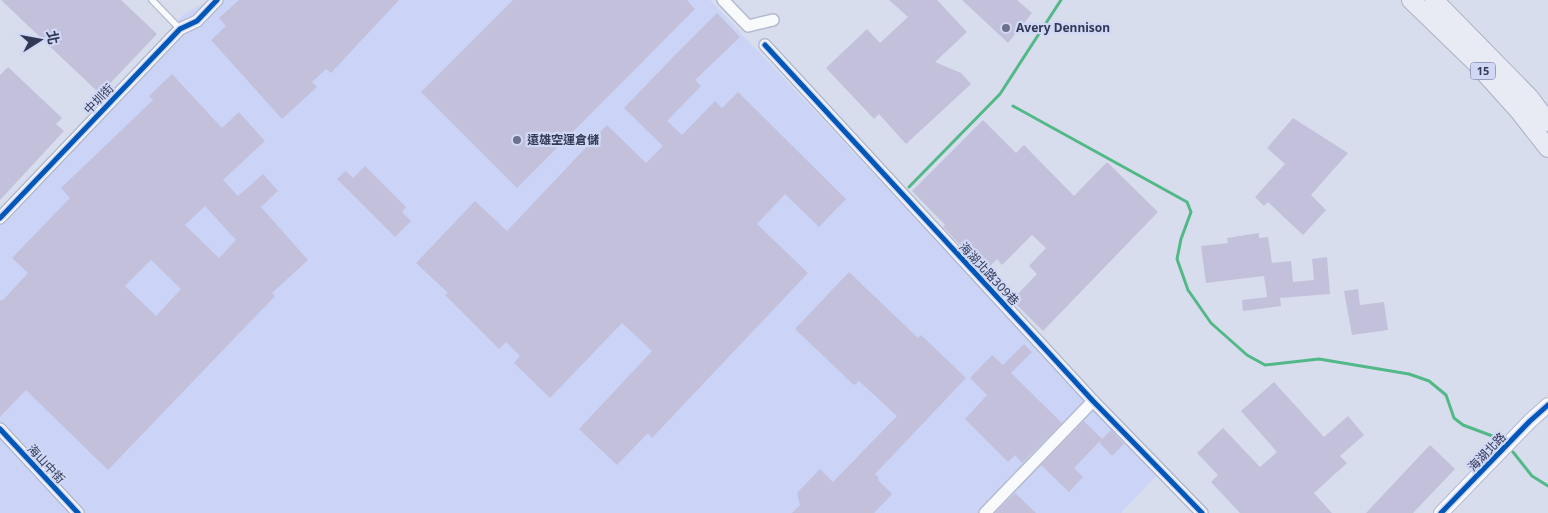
<svg xmlns="http://www.w3.org/2000/svg" width="1548" height="513" font-family="'Noto Sans','Noto Sans TC',sans-serif">
<style>
.built{fill:#cbd4f6}
.lines{fill:none;stroke-linecap:round;stroke-linejoin:round}
.stream{stroke:#52b888;stroke-width:3}
.building{fill:#c3c0dc;fill-rule:evenodd}
.service-casing{stroke:#b4bacf;stroke-width:8}
.minor-casing{stroke:#b4bacf;stroke-width:14}
.tertiary-casing{stroke:#b4bacf;stroke-width:16}
.primary-casing{stroke:#abb0c4;stroke-width:20}
.service{stroke:#f9fafc;stroke-width:5.5}
.minor{stroke:#f9fafc;stroke-width:11}
.tertiary{stroke:#f9fafc;stroke-width:14}
.primary{stroke:#e8ebf4;stroke-width:18}
.cycleway-casing{stroke:#d0d8f5;stroke-width:8}
.cycleway{stroke:#0057b8;stroke-width:5}
.poi-dot{fill:#6c728b;stroke:#d0d8f5;stroke-width:2}
.labels{text-anchor:middle;stroke-width:4.5;stroke-linejoin:round;paint-order:stroke}
.shield{fill:#d0d8f5;stroke:#616986;stroke-width:1}
.shield-label{font-size:11px;font-weight:bold;fill:#323956}
.poi-label{font-size:12px;font-weight:bold;fill:#323956;stroke:#d0d8f5;text-anchor:start}
.street-label{font-size:12px;fill:#323956;stroke:#d0d8f5}
</style>
<rect width="100%" height="100%" fill="#d8dded"/>
<polygon class="built" points="210,0 710,0 1157,475 1121,513 0,513 0,211 185,13"/>
<g class="lines">
<g class="stream">
<polyline points="1013,106 1187,202 1191,212 1181,239 1177,259 1188,290 1211,323 1247,355 1265,365 1319,359 1409,374 1429,381 1446,395 1454,418 1463,425 1495,437"/>
<polyline points="909,187 1000,94 1061,0"/>
<polyline points="1513,452 1532,476 1548,486"/>
</g>
</g>
<g class="building">
<polygon points="1,0 121,0 157,34 100,94"/>
<polygon points="239,0 399,0 331,73 326,69 312,82 317,87 282,119 211,40 226,26 219,18"/>
<polygon points="513,0 687,0 695,9 517,188 421,92"/>
<polygon points="889,0 937,0 967,32 935,62 961,73 971,84 906,144 879,114 874,119 826,68 867,29 880,43 908,17"/>
<polygon points="962,0 1017,0 1032,13 1008,43"/>
<polygon points="717,13 740,37 695,80 701,86 667,121 682,135 715,101 722,108 738,92 846,199 819,227 785,194 757,224 808,273 652,438 648,433 617,465 579,429 652,351 622,323 550,398 514,363 520,356 506,342 499,349 445,295 448,293 416,263 475,201 507,231 607,125 646,163 663,146 624,108 675,55"/>
<polygon points="8,67 62,118 56,124 64,131 0,200 0,75"/>
<path d="M172,74L222,128L239,112L265,141L223,180L238,196L263,174L278,191L261,207L308,260L272,293L275,296L108,470L26,390L0,417V301L4,299L28,273L12,258L70,198L61,188L153,100L149,96ZM205,206L236,240L219,258L185,225ZM151,260L181,289L156,316L125,286Z"/>
<polygon points="1293,118 1348,153 1311,195 1326,210 1303,235 1268,202 1264,206 1255,197 1285,164 1267,148"/>
<polygon points="983,120 1016,153 1024,145 1074,196 1107,162 1158,212 1043,331 1012,300 1037,274 1029,266 1046,248 1032,235 1002,265 997,259 985,271 943,227 945,225 912,191"/>
<polygon points="365,166 406,207 402,212 411,221 395,237 337,179 346,171 353,178"/>
<polygon points="1259,233 1259,238 1268,237 1272,263 1291,261 1293,282 1314,280 1312,259 1327,257 1330,294 1280,298 1281,306 1243,311 1242,300 1267,297 1264,276 1206,283 1201,246 1228,243 1227,238"/>
<polygon points="849,272 918,338 921,335 966,378 875,474 879,478 878,480 892,494 874,513 792,513 800,505 797,493 820,469 833,482 897,416 859,381 854,385 795,329"/>
<polygon points="1358,289 1360,305 1384,302 1388,330 1352,335 1344,291"/>
<polygon points="1024,344 1032,352 1011,373 1062,423 1022,463 1015,455 1008,462 965,419 987,395 970,378 992,355 1003,365"/>
<polygon points="1274,382 1324,437 1348,416 1364,435 1340,456 1347,463 1314,493 1332,513 1240,513 1211,482 1218,475 1197,453 1223,428 1260,467 1277,452 1241,411"/>
<polygon points="1084,421 1102,439 1074,468 1083,477 1069,492 1041,465"/>
<polygon points="1111,430 1124,444 1112,456 1099,442"/>
<polygon points="1430,445 1455,469 1413,513 1366,513"/>
<polygon points="1015,493 1036,513 995,513"/>
</g>
<g class="lines">
<defs>
<polyline id="service" points="152,0 180,29"/>
<g id="minor">
<polyline points="723,0 748,26 773,20"/>
<polyline points="765,45 1093,401 1202,513"/>
<polyline points="0,218 180,29 197,21 217,0"/>
<polyline points="0,429 78,513"/>
<polyline points="985,513 1093,401"/>
</g>
<polyline id="tertiary" points="1441,513 1530,421 1548,405"/>
<g id="primary">
<polyline points="1411,0 1475,62 1519,111 1548,148"/>
<polyline points="1434,0 1529,97 1548,122"/>
</g>
</defs>
<use href="#service" class="service-casing"/>
<use href="#minor" class="minor-casing"/>
<use href="#tertiary" class="tertiary-casing"/>
<use href="#primary" class="primary-casing"/>
<use href="#service" class="service"/>
<use href="#minor" class="minor"/>
<use href="#tertiary" class="tertiary"/>
<use href="#primary" class="primary"/>
<defs>
<g id="cycleway">
<polyline points="765,45 1093,401 1202,513"/>
<polyline points="0,218 180,29 197,21 217,0"/>
<polyline points="0,429 78,513"/>
<polyline points="1441,513 1530,421 1548,405"/>
</g>
</defs>
<use href="#cycleway" class="cycleway-casing"/>
<use href="#cycleway" class="cycleway"/>
</g>
<g class="poi-dot">
<circle cx="1006" cy="28" r="5"/>
<circle cx="517" cy="140" r="5"/>
</g>
<g class="labels">
<rect class="shield" x="1470.5" y="62.5" width="25" height="17" rx="4"/>
<g class="shield-label">
<text x="1483" y="75">15</text>
</g>
<g class="poi-label">
<text x="1016" y="32">Avery Dennison</text>
<text x="527" y="144">遠雄空運倉儲</text>
</g>
<g class="street-label">
<text transform="translate(99 99) rotate(-46)" y="4">中圳街</text>
<text transform="translate(989 274) rotate(47)" y="4">海湖北路309巷</text>
<text transform="translate(1487 452) rotate(-46)" y="4">海湖北路</text>
<text transform="translate(46 464) rotate(47)" y="4">海山中街</text>
</g>
</g>
<g transform="translate(40 40) rotate(79)" stroke="#d0d8f5" stroke-width="4" paint-order="stroke">
<path d="M0-4L9 19L0 12L-9 19Z" fill="#323956"/>
<text y="-8" font-size="14" font-weight="bold" text-anchor="middle" fill="#323956">北</text>
</g>
</svg>
